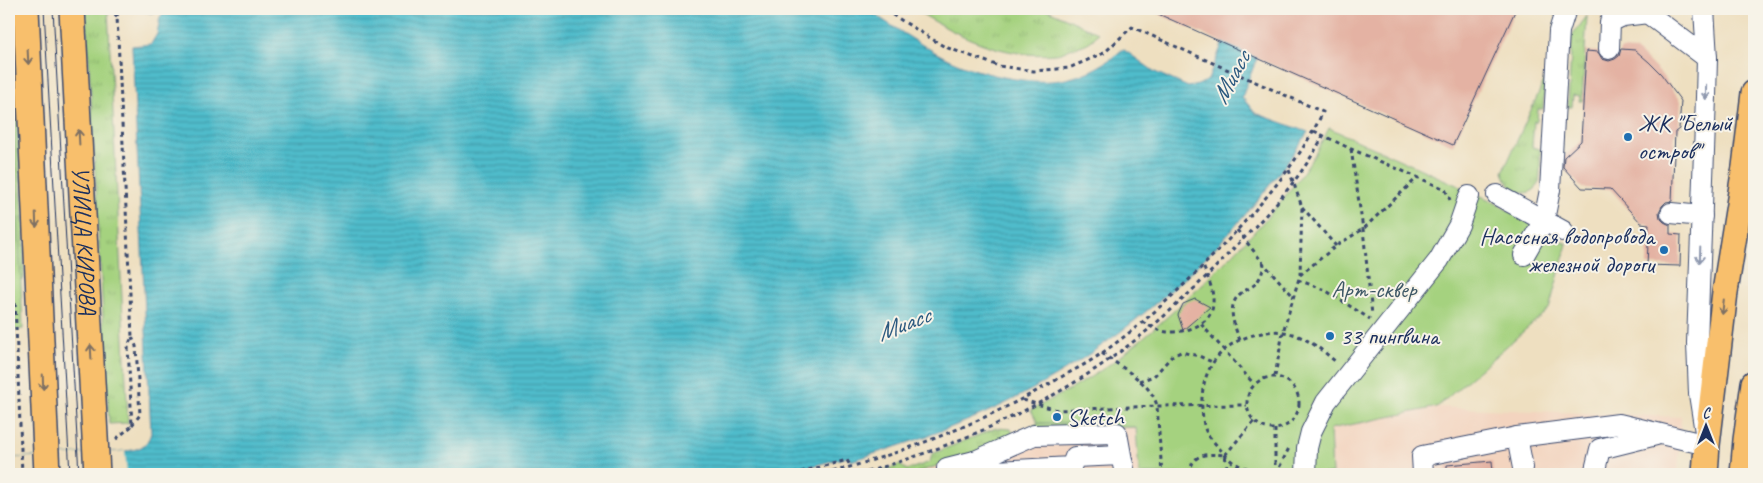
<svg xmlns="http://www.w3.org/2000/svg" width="1763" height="483" font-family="Caveat,sans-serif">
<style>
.built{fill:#f3d4bf}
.grass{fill:url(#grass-tufts);stroke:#60806e}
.park{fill:#a5d27f;stroke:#60806e}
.water{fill:url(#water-rules);stroke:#367694}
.pier{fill:#eedfc0}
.building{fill:#e4b2a3}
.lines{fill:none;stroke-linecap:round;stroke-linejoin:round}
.minor-casing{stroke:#3b496d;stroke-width:22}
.major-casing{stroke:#3b496d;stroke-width:28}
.path{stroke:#3b496d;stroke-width:3;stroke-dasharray:4 4;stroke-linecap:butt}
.minor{stroke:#fff;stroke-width:20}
.major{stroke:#f8bf6c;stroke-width:25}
.tram{stroke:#1b2f5e;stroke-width:1}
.oneway{stroke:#7e7064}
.oneway2{stroke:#8d97ae}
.poi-dot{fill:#1f6fb2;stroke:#f7f3e8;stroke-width:2}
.labels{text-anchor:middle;stroke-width:4;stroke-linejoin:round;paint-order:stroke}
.poi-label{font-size:24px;fill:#1b2f5e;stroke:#f7f3e8;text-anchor:start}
.street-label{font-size:24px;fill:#1b2f5e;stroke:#f7f3e8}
.park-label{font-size:24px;fill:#3e5866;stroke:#f7f3e8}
.water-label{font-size:25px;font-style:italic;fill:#2b597f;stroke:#f7f3e8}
</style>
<defs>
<pattern id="grass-tufts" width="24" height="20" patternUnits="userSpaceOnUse" patternTransform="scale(1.25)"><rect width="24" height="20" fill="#a5d27f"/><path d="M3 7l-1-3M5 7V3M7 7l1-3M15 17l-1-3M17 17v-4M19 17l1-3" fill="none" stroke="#8db570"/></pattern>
<pattern id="water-rules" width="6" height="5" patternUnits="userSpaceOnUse" patternTransform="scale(1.25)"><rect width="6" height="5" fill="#50bccb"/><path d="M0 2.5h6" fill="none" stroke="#4299a8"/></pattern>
</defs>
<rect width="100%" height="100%" fill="#f7f3e8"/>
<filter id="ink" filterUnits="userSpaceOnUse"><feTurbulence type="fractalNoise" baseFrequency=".02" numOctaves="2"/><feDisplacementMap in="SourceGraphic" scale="10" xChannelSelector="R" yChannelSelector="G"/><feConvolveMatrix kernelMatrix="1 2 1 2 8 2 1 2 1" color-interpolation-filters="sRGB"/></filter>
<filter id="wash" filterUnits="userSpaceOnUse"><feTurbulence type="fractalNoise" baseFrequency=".0096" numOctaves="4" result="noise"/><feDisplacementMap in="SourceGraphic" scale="20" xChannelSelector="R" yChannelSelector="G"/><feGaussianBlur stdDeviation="1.12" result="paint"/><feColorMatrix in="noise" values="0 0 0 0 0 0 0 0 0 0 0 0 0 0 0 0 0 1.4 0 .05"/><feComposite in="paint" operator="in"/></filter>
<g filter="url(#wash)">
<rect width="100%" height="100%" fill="#eedfc0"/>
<g class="built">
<polygon points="1437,407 1681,417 1678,474 1332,474 1330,429"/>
<polygon points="1038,423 1076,423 1077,428 1136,427 1139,474 914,474 998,443"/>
</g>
<g class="grass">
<polygon points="9,9 11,9 24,230 24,279 9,280"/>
<polygon points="86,9 108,9 128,423 109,424"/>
<path d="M914,9H1046L1098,33C1092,43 1084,45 1073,48C1067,50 1061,54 1055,54C1004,59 955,35 914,9Z"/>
<polygon points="1587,16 1582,101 1579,101 1580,96 1573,95 1572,107 1568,107 1572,36"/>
<path d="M1545,79L1543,109H1538L1537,121H1534L1532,147L1540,149C1540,158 1541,178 1538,185C1534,194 1520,195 1513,189C1508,184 1505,178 1503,172Z"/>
<polygon points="1069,422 1149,427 1040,429 914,474 871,474 900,465 907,470 930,462 932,454 996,428 1011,429 1014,436 1038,423"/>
</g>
<g class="park">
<polygon points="9,9 23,329 9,331"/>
<path d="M1329,128L1490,200L1567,244L1549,309L1437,407L1330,429L1332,474H1139L1136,427L1077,428L1076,423H1038L1031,410C1058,396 1085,382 1110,364C1154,331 1193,294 1232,255C1269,217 1306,176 1329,128Z"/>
</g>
<path class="water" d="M139,9H866C891,25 917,43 944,57C975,73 1031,87 1066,79C1088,74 1106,64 1123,49L1155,72L1188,87L1198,85L1208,80L1236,9H1282L1255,63L1242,97L1255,113L1308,132C1234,245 1122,347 1000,406C953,429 902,445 851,461L847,457L781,474H9V456L13,458L125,451C138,450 147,447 151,433L132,46L151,44L157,34L160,17L165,11L150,13Z"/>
<polygon class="pier" points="125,451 127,474 14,474 13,458"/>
<g id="blocks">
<g class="building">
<polygon points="1147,9 1516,9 1453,145"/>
<polygon points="1621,49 1635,50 1649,62 1661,74 1681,101 1679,129 1675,132 1672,201 1666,202 1662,206 1659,212 1660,218 1664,222 1670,225 1670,234 1681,235 1680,266 1647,265 1649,224 1641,223 1610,189 1582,188 1563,167 1564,157 1581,141 1586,51 1598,52 1602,59 1609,61 1615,59 1619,56"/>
<polygon points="1195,299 1210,307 1183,330 1178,315 1183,304"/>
<polygon points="1492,461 1493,474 1447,474 1447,465"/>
</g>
</g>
</g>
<g filter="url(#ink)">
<use href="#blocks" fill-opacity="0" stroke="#3b496d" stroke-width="1"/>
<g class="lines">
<defs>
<g id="minor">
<polyline points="1642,9 1707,58"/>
<polyline points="1609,49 1610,22 1623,16 1648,13"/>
<polyline points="1497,195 1563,231"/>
<polyline points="1671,213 1702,216"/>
<polyline points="1524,255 1544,220 1550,190 1559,31 1566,9"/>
<polyline points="1517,437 1523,468"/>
<polyline points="1121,455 1117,433 1034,435 975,461 976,472 1071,467 1075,457 1121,455 1125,474"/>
<polyline points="947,474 947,468 975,461"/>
<polyline points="1306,474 1307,448 1311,432 1326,402 1439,260 1459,225 1469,196"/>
<polyline points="1423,474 1422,456 1517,437 1619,424 1707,445 1699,394 1697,343 1706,97 1707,58 1704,9"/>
<polyline points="1594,474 1600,449 1656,435"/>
</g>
<g id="major">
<polyline points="26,9 47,474"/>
<path id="s1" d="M72,9L97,474"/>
<polyline points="1705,474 1707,445 1725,292 1745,167 1754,93"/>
<polyline points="1743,474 1746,440 1754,383"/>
</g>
</defs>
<use href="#minor" class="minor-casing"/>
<use href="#major" class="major-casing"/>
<g class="path">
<polyline points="110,9 111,13 117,16"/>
<polyline points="1314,131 1351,149 1445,189 1450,200"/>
<polyline points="1351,149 1363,229 1372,315"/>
<polyline points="1289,170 1302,207 1300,274"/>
<polyline points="1302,207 1336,246"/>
<polyline points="1237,230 1264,264 1293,296"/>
<polyline points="1298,280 1325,290 1370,319"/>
<polyline points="9,301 15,301 22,474"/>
<path d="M1142,322C1150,326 1158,331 1167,332C1185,333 1212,325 1213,304C1214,290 1208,278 1203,266"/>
<polyline points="1201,324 1254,384"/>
<polyline points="132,337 136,346 140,415 132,425"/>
<path d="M1240,340C1234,326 1226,306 1240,294C1246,289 1255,287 1259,279C1262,275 1263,269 1264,264"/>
<path d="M1102,353C1120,367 1152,383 1157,406L1162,474"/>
<polyline points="1275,376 1283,332 1300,275 1336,246 1363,229 1418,177"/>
<circle cx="1273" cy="403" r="26"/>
<polyline points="1139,381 1154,376 1172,356 1181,352 1199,356 1212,362"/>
<polyline points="1023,400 1057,410 1157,406 1247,405"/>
<polyline points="1275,429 1275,474"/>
<polyline points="116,439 132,426 128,346 132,337 117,16 119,9"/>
<polyline points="1225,455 1254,421"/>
<polyline points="793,474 847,460 851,467"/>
<path d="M825,474C910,451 987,421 1063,376C1076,369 1090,362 1102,353C1148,321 1190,280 1229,239C1265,200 1300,160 1323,112L1132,27L1104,53L1069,68L1034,71L999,66L945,47L883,9"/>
<path d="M860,474C949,448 1034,413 1110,359C1154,328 1194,290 1231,251C1265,217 1301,179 1323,136"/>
<path d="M1190,474C1191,452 1208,454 1225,455L1228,474"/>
<path d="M1271,474C1259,471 1245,469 1234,463C1228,459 1223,452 1218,447C1215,443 1211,439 1208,435C1203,427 1203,418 1202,409C1200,374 1216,347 1250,336C1260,333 1273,330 1284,332C1304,335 1321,349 1336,362"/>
<polyline points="1276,474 1289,448"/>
</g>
<use href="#minor" class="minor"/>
<use href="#major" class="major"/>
<g class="tram">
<polyline points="44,9 70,474"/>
<polyline points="53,9 79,474"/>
</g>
</g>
<defs><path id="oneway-shaft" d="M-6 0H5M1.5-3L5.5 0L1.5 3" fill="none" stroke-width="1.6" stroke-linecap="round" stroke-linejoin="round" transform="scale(1.25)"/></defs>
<g class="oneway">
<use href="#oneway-shaft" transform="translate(28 57) rotate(87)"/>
<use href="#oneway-shaft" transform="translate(79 137) rotate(-93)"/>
<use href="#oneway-shaft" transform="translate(36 220) rotate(88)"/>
<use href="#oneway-shaft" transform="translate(1723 307) rotate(96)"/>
<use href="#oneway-shaft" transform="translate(91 352) rotate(-93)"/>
<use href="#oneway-shaft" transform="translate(43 382) rotate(88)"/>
</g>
<g class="oneway2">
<use href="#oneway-shaft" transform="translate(1706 92) rotate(91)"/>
<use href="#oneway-shaft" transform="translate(1700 255) rotate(92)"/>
</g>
</g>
<g class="poi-dot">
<circle cx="1628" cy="137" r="5"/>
<circle cx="1664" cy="250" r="5"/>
<circle cx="1330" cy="336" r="5"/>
<circle cx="1057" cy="417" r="5"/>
</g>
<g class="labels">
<g class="poi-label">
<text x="1638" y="131">ЖК "Белый<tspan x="1638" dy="28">остров"</tspan></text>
<text x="1654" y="244" text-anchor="end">Насосная водопровода<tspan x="1654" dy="28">железной дороги</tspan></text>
<text x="1340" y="344">33 пингвина</text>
<text x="1067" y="425">Sketch</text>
</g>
<g class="street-label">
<text dy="8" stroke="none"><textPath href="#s1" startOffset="232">УЛИЦА КИРОВА</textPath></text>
</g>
<g class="park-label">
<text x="1374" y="297">Арт-сквер</text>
</g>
<g class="water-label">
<text transform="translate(1230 77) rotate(-62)" y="9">Миасс</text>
<text transform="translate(903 323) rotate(-21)" y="9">Миасс</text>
</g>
</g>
<rect width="1763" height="483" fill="none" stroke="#f7f3e8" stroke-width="30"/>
<g transform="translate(1706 426)" stroke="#f7f3e8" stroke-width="4" paint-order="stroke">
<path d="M0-4L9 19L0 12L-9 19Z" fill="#1b2f5e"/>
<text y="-8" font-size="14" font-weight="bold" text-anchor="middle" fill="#1b2f5e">С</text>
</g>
</svg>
